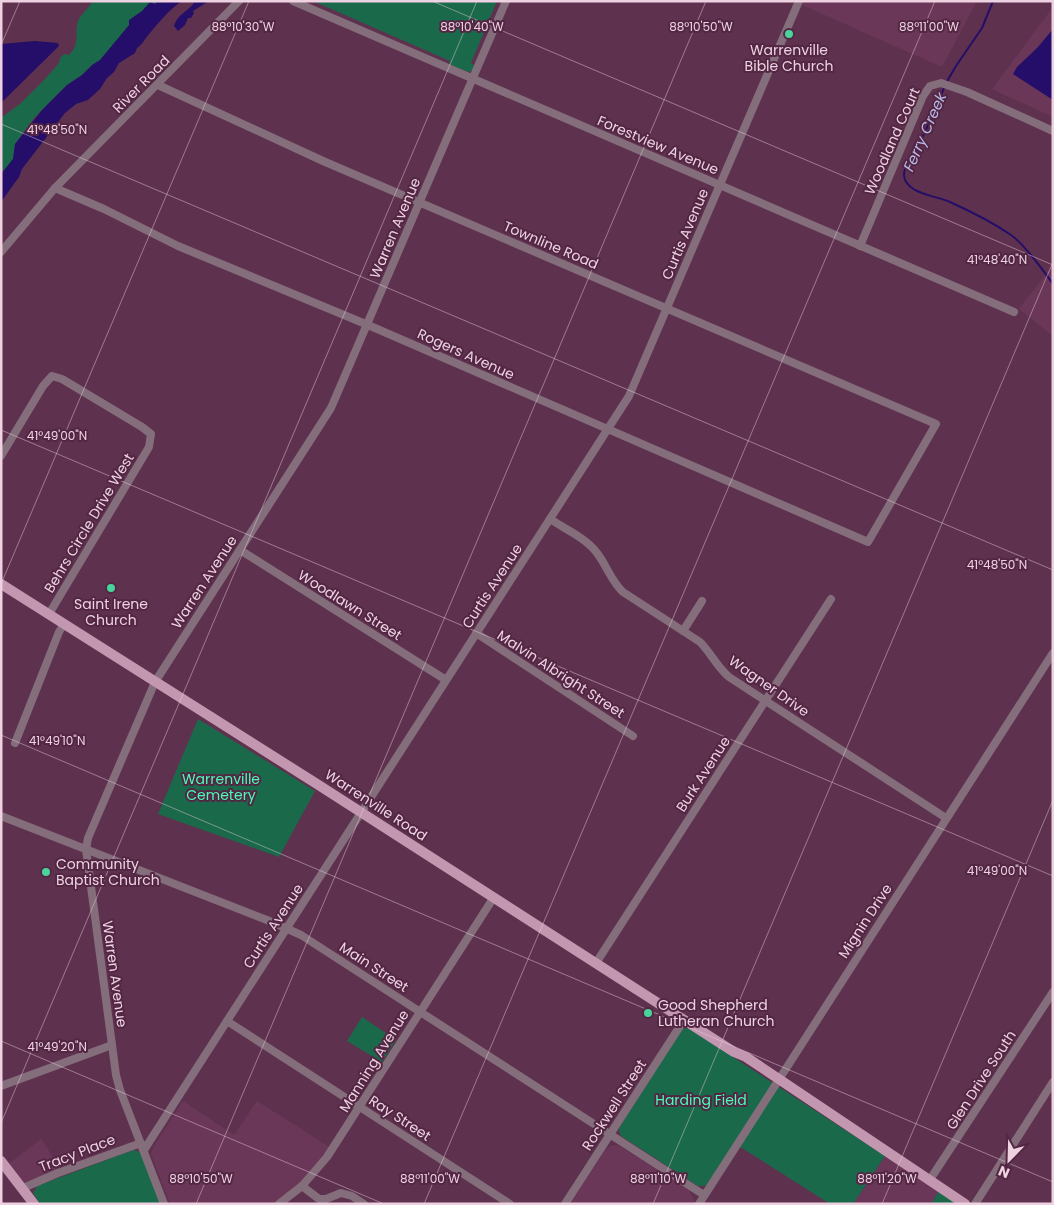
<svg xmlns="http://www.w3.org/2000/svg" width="1054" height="1205" font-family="Poppins,sans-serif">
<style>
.built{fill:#6b3758}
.green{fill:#1b694b}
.water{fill:#240e69}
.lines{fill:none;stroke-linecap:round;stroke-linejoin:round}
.stream{stroke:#240e69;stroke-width:2}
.minor{stroke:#856e7b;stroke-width:8}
.major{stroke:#c497b1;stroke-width:10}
.ticks{fill:none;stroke:#eed2e2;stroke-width:1;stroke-opacity:0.45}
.poi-dot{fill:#49d49c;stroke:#532743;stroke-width:2}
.labels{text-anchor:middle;stroke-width:4;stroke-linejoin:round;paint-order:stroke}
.poi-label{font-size:14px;fill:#eed2e2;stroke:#532743}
.street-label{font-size:14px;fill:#eed2e2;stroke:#532743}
.park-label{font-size:14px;fill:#49fdb9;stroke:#532743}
.water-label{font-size:15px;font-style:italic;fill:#b8baeb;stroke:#532743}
.ticks-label{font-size:12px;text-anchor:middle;fill:#eed2e2;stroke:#532743;stroke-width:4;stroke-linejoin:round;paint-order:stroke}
</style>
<rect width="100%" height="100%" fill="#5e324e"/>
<g class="built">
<polygon points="804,1 977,1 942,67 802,5"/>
<polygon points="1053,7 1053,117 992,89"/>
<polygon points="1053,265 1053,336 1019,309"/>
<polygon points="183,1101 234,1135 257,1101 331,1148 300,1184 273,1204 170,1204 151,1154 154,1146"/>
<polygon points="41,1139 61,1169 15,1186 2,1169"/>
<polygon points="615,1145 621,1147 689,1190 694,1200 694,1204 570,1204 604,1152 610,1146"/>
<polygon points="885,1156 939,1191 931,1204 853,1204"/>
</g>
<g class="green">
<path d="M93,1H158L138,15L100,60L92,65L82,75L67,85L34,118L15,144L13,159L1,174V118L21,103L45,79L59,63L60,58L64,54L69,55C81,43 74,35 78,21C81,14 89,8 93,1Z"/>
<polygon points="313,1 497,1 471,63 475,66 473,70 469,72 449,65 450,61"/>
<polygon points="198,719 315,791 279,857 158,814"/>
<polygon points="362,1017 396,1040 382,1062 347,1041"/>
<polygon points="684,1028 690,1029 885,1156 853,1204 830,1204 734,1143 708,1183 705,1186 698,1186 621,1136 619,1132 619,1128 680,1032"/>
<polygon points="133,1150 140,1152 161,1204 40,1204 33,1193 37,1186"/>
<polygon points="939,1191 957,1204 931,1204"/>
</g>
<g class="water">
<path d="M158,1H182C170,9 159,22 150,33C145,38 143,44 137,48L135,53L119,63L114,72L107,78L100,89L88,100L76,104L65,113L22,169L19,177L1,202V174L13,159L15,144L42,110L67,85L82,75L92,65L100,60L129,25V20L142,11L150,2L155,4Z"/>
<path d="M195,1H209L193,11L194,13L191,18H188L185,25L178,31L174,26C178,13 190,11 195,1Z"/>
<polygon points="1053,29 1053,100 1013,74 1017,67 1038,47"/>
<polygon points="35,41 58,43 59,46 1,103 1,44"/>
</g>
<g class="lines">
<g class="stream">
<polyline points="946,83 956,66 982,28 993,1"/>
<path d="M944,88C934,111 925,135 912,157C909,162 904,168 904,174C903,193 937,196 950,202C970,211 992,222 1011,235C1024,244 1043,270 1053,284"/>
</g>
<g class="minor">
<polyline points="293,1 1014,312"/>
<polyline points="55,188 104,209 178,246 368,325 868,542 936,424 323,161 158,85"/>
<polyline points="860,246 923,96 930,86 941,83 967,92 1053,131"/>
<polyline points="1,252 55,188 239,1"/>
<polyline points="1,456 43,386 52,376 62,379 142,427 151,434 149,447 49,614"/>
<path d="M550,519C565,529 586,538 597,553C607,566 611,581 623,592L700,642C711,653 717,667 729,677L946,818"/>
<polyline points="240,550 446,680"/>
<polyline points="683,631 702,601"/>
<polyline points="476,633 633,736"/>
<polyline points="15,743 59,632 64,624"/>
<polyline points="1,816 272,922 301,935 704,1195"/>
<polyline points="596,963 831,599"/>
<polyline points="227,1021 510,1204"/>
<polyline points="1,1086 112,1045"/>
<polyline points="144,1150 629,396 799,1"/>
<polyline points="929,1181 1053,992"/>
<polyline points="302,1186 319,1199 326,1199 341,1193 352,1196 364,1204"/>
<polyline points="23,1188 58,1173 141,1143"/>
<polyline points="164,1204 120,1090 116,1075 86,849 88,838 155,682 331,408 506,1"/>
<polyline points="279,1204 302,1186 327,1157 494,897"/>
<polyline points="565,1204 684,1020"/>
<polyline points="699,1204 1053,653"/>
<polyline points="975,1204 1053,1082"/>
</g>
<g class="major">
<polyline points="1,584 317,784 734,1052 746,1057 965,1204"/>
<polyline points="1,1161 34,1204"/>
</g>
</g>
<path class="ticks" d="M432,1L1053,265M1,45L20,1M1,124L1053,570M1,430L1053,876M1,584L249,1M1,735L1053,1182M1,1041L384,1204M1,1123L477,1M196,1204L706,1M424,1204L935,1M653,1204L1053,262M882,1204L1053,800"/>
<g class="poi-dot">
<circle cx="789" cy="34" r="5"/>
<circle cx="111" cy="588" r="5"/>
<circle cx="46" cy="872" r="5"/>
<circle cx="648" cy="1013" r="5"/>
</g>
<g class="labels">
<g class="poi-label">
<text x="789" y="55">Warrenville<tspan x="789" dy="16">Bible Church</tspan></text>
<text x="111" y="609">Saint Irene<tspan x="111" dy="16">Church</tspan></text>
<text x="56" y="869" text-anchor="start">Community<tspan x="56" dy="16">Baptist Church</tspan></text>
<text x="658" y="1010" text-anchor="start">Good Shepherd<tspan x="658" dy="16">Lutheran Church</tspan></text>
</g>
<g class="street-label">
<text transform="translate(141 84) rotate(-45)" y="5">River Road</text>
<text transform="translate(892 141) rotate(-66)" y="5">Woodland Court</text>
<text transform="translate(658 145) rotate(23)" y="5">Forestview Avenue</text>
<text transform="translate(395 228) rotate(-67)" y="5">Warren Avenue</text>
<text transform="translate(685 234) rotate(-67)" y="5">Curtis Avenue</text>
<text transform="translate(551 245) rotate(23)" y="5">Townline Road</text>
<text transform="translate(466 354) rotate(24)" y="5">Rogers Avenue</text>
<text transform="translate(89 523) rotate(-59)" y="5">Behrs Circle Drive West</text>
<text transform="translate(204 582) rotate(-57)" y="5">Warren Avenue</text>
<text transform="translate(492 586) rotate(-57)" y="5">Curtis Avenue</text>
<text transform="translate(350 605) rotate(32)" y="5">Woodlawn Street</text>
<text transform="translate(561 674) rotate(33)" y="5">Malvin Albright Street</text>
<text transform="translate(769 686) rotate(35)" y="5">Wagner Drive</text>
<text transform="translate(703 774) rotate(-57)" y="5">Burk Avenue</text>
<text transform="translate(376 805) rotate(33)" y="5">Warrenville Road</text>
<text transform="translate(865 921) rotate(-57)" y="5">Mignin Drive</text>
<text transform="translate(273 926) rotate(-57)" y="5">Curtis Avenue</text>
<text transform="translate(374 967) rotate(33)" y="5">Main Street</text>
<text transform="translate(115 974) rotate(82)" y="5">Warren Avenue</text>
<text transform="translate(374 1061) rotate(-58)" y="5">Manning Avenue</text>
<text transform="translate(981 1080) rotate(-57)" y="5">Glen Drive South</text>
<text transform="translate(614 1105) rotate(-57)" y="5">Rockwell Street</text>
<text transform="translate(400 1118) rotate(33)" y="5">Ray Street</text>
<text transform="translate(77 1153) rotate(-21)" y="5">Tracy Place</text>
</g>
<g class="park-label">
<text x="221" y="784">Warrenville<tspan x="221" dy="16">Cemetery</tspan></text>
<text x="701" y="1105">Harding Field</text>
</g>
<g class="water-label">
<text transform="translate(925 132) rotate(-66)" y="5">Ferry Creek</text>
</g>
</g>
<g class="ticks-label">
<text x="243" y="31">88°10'30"W</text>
<text x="701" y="31">88°10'50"W</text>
<text x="929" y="31">88°11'00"W</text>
<text x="472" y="31">88°10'40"W</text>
<text x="57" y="134">41°48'50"N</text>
<text x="997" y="264">41°48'40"N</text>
<text x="57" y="440">41°49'00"N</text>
<text x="997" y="569">41°48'50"N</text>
<text x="57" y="745">41°49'10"N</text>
<text x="997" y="875">41°49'00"N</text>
<text x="57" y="1051">41°49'20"N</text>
<text x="201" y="1183">88°10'50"W</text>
<text x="430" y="1183">88°11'00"W</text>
<text x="658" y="1183">88°11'10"W</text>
<text x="887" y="1183">88°11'20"W</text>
</g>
<rect width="1054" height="1205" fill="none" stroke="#eed2e2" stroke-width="5"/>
<g transform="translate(1009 1160) rotate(203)" stroke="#532743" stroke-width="4" paint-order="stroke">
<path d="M0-4L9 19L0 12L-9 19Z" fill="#eed2e2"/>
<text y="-8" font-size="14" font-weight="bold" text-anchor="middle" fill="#eed2e2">N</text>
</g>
</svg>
